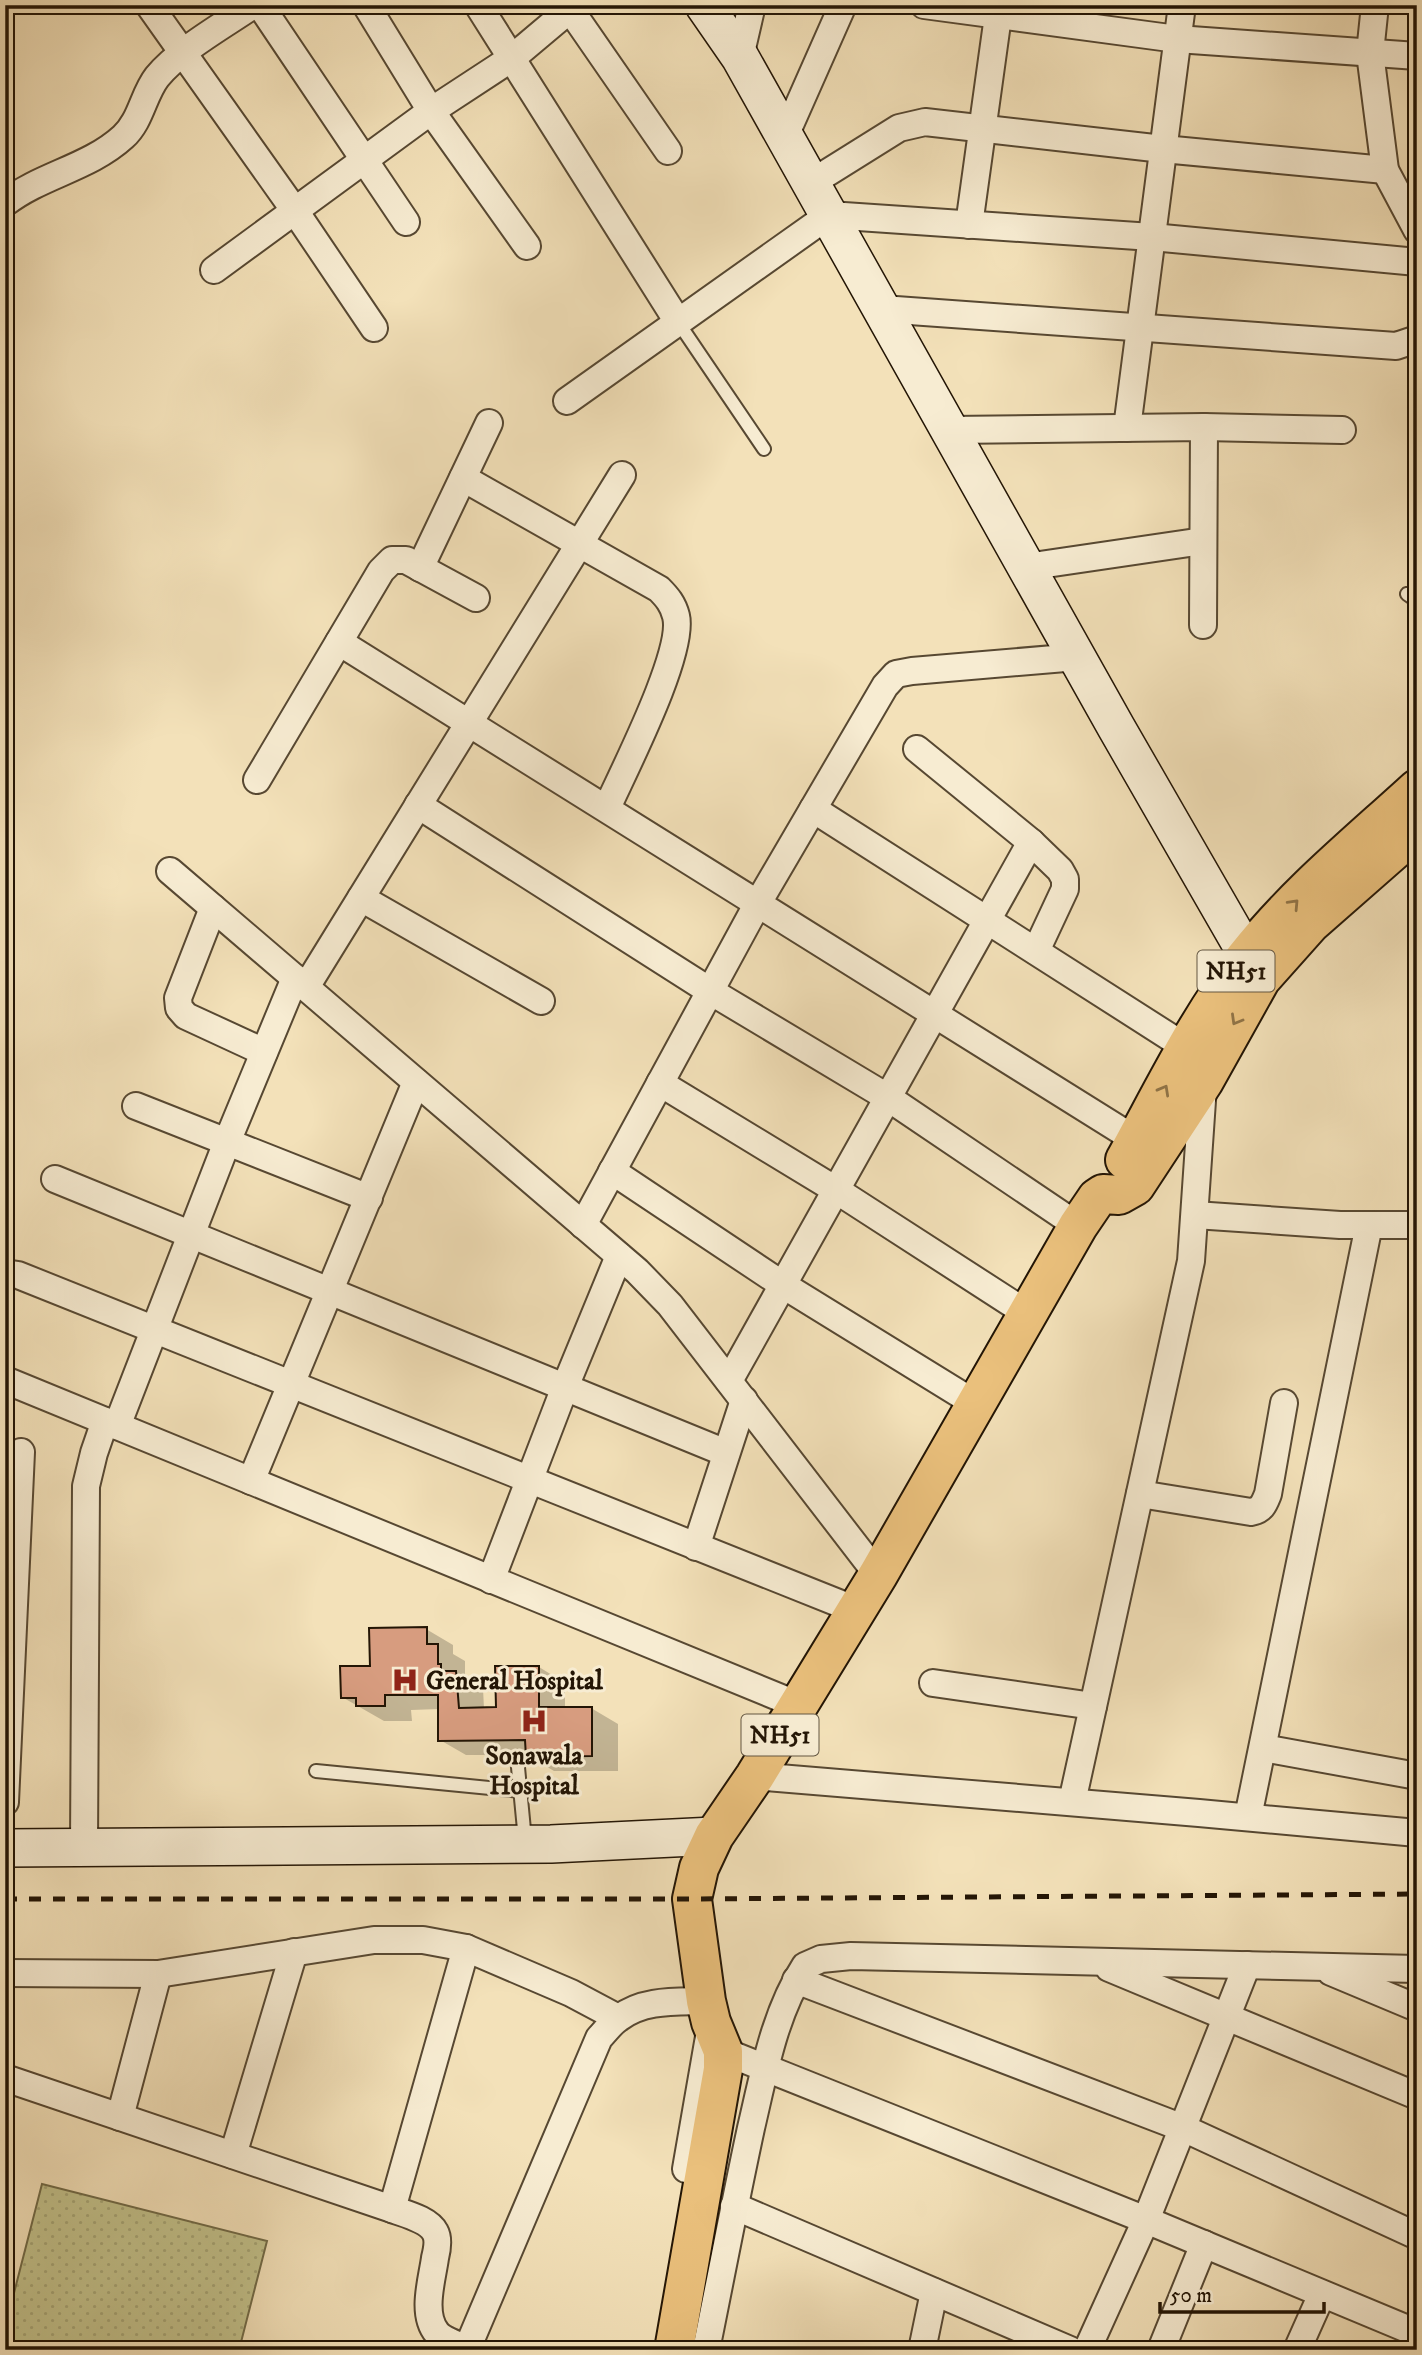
<svg xmlns="http://www.w3.org/2000/svg" width="1422" height="2355" font-family="'IM FELL DW Pica',serif">
<style>
.park{fill:url(#park-dots);stroke:#726b48;stroke-width:2}
.shadow{fill:#0003}
.building{fill:#d79c7f;stroke:#231505;stroke-width:2}
.lines{fill:none;stroke-linecap:round;stroke-linejoin:round}
.lane-casing{stroke:#574832;stroke-width:16}
.street-casing{stroke:#574832;stroke-width:30}
.secondary-casing{stroke:#231505;stroke-width:40}
.highway-casing{stroke:#231505;stroke-width:42}
.lane{stroke:#f7ecd2;stroke-width:12}
.street{stroke:#f7ecd2;stroke-width:26}
.secondary{stroke:#f7ecd2;stroke-width:37}
.highway{stroke:#eac07c;stroke-width:38}
.rail{stroke:#231505;stroke-width:5;stroke-dasharray:12 12;stroke-linecap:butt}
.oneway{stroke:#907346}
.labels{text-anchor:middle;stroke-width:6;stroke-linejoin:round;paint-order:stroke}
.shield{fill:#f7ecd2;stroke:#635642;stroke-width:2}
.shield-label{font-size:24px;font-weight:bold;fill:#231505}
.poi-label{font-size:26px;font-weight:bold;fill:#231505;stroke:#f7ecd2;text-anchor:start}
</style>
<defs>
<pattern id="park-dots" width="8" height="8" patternUnits="userSpaceOnUse" patternTransform="scale(1.75)"><rect width="8" height="8" fill="#c2c18b"/><path d="M2 2h.1M6 6h.1" fill="none" stroke="#a6a576" stroke-width="1.8" stroke-linecap="round"/></pattern>
</defs>
<rect width="100%" height="100%" fill="#f3e1b9"/>
<filter id="stains"><feTurbulence type="fractalNoise" baseFrequency=".00286" numOctaves="4"/><feColorMatrix values="0 0 0 0 .2 0 0 0 0 .09 0 0 0 0 .02 0 0 0 .5 -.17"/></filter>
<radialGradient id="worn" r=".72"><stop offset=".6" stop-color="#630" stop-opacity="0"/><stop offset="1" stop-color="#630" stop-opacity=".3"/></radialGradient>
<polygon class="park" points="42,2184 267,2241 239,2350 5,2350 5,2328"/>
<polygon class="shadow" points="426,1629 453,1645 453,1654 465,1661 465,1678 483,1688 484,1709 497,1709 539,1667 565,1683 565,1709 591,1708 618,1724 618,1771 554,1771 527,1755 466,1755 440,1740 440,1709 411,1710 412,1721 384,1721 342,1697 371,1668"/>
<polygon class="building" points="427,1627 427,1644 438,1644 438,1664 441,1664 441,1671 456,1671 459,1708 496,1707 495,1666 539,1666 539,1707 592,1707 592,1756 526,1757 525,1740 438,1741 438,1695 385,1695 385,1706 356,1706 356,1698 341,1698 340,1666 370,1666 369,1628"/>
<g class="lines">
<defs>
<g id="lane">
<polyline points="678,322 764,449"/>
<polyline points="1407,594 1417,601"/>
<polyline points="517,1757 525,1840"/>
<polyline points="316,1771 520,1791"/>
</g>
<g id="street">
<polyline points="149,5 295,211 374,328"/>
<polyline points="260,5 406,222"/>
<polyline points="366,5 431,111 527,246"/>
<polyline points="478,5 678,322"/>
<polyline points="567,5 668,151"/>
<polyline points="924,5 1177,39 1417,56"/>
<polyline points="1375,5 1370,53 1385,170 1417,230"/>
<polyline points="740,57 752,5"/>
<polyline points="785,136 843,5"/>
<polyline points="811,183 899,128 925,122 1163,149 1385,170"/>
<path d="M5,203C41,175 89,168 123,137C141,121 143,95 157,77C179,50 224,25 253,5"/>
<polyline points="969,225 998,16"/>
<polyline points="214,270 431,111 512,58 575,5"/>
<polyline points="882,309 1396,346 1417,339"/>
<polyline points="567,401 829,215 1152,237 1417,262"/>
<polyline points="1127,428 1182,5"/>
<polyline points="950,430 1204,427 1342,430"/>
<path d="M463,478L659,589C667,597 673,604 676,616C685,652 624,770 607,808"/>
<polyline points="1026,567 1203,541"/>
<polyline points="420,568 489,423"/>
<polyline points="1203,625 1204,427"/>
<polyline points="339,642 1136,1140"/>
<polyline points="917,749 1031,842 1060,870 1065,879 1065,889 1036,951"/>
<polyline points="257,780 381,571 392,560 406,560 476,598"/>
<polyline points="418,805 710,991 887,1097 1078,1226"/>
<polyline points="813,809 1187,1048"/>
<polyline points="170,871 637,1271 670,1305 878,1575"/>
<polyline points="361,898 541,1001"/>
<polyline points="213,908 178,998 179,1008 186,1016 264,1052"/>
<polyline points="306,987 622,475"/>
<polyline points="660,1083 836,1190 1028,1314"/>
<polyline points="136,1106 369,1198"/>
<polyline points="612,1171 783,1285 976,1404"/>
<polyline points="55,1179 726,1453"/>
<polyline points="1195,1215 1340,1225 1417,1225"/>
<polyline points="583,1225 758,903 885,686 896,674 912,671 1077,657"/>
<polyline points="5,1273 18,1275 856,1610"/>
<polyline points="5,1380 798,1705"/>
<polyline points="729,1381 1031,842"/>
<polyline points="117,1426 227,1142 295,978"/>
<polyline points="251,1481 416,1082"/>
<path d="M1140,1494L1251,1512C1262,1510 1264,1504 1268,1494L1284,1403"/>
<polyline points="696,1547 744,1400"/>
<polyline points="491,1580 565,1387 619,1256"/>
<polyline points="933,1683 1093,1706"/>
<polyline points="1263,1748 1417,1776"/>
<polyline points="755,1776 1199,1813 1417,1833"/>
<polyline points="5,1802 21,1452"/>
<polyline points="1072,1802 1191,1261 1203,1086"/>
<polyline points="1248,1817 1369,1225"/>
<polyline points="84,1847 86,1486 94,1453 105,1421"/>
<polyline points="1109,1968 1417,2096"/>
<polyline points="1331,1972 1417,2008"/>
<polyline points="5,1973 158,1974 374,1940 423,1940 466,1948 571,1993 618,2018"/>
<polyline points="796,1980 1183,2128 1417,2236"/>
<polyline points="723,2051 1146,2220 1417,2333"/>
<path d="M5,2078L392,2209C405,2214 428,2219 435,2232C439,2239 437,2250 435,2258C432,2280 421,2314 437,2333C444,2341 461,2346 471,2350"/>
<polyline points="120,2117 158,1974"/>
<polyline points="233,2155 294,1952"/>
<polyline points="686,2169 710,2031"/>
<polyline points="734,2206 1070,2350"/>
<polyline points="392,2209 466,1948"/>
<path d="M467,2349L599,2038C605,2032 611,2023 619,2018C644,1999 676,2002 706,2001"/>
<path d="M706,2350C721,2276 735,2202 751,2128C764,2073 774,2014 805,1966L821,1959L851,1956L1417,1969"/>
<polyline points="922,2350 934,2292"/>
<polyline points="1087,2350 1146,2220 1247,1965"/>
<polyline points="1161,2350 1204,2244"/>
<polyline points="1297,2350 1322,2294"/>
</g>
<g id="secondary">
<polyline points="704,5 740,57 1116,727 1261,979"/>
<polyline points="5,1848 551,1844 714,1836"/>
</g>
<g id="highway">
<path d="M1125,1160C1163,1091 1197,1020 1245,958C1294,895 1358,843 1417,789"/>
<polyline points="674,2350 723,2069 723,2051 711,2022 706,2001 692,1899 699,1868 714,1836 755,1776 878,1575 1078,1226 1097,1198 1103,1194 1119,1195 1135,1186 1204,1081 1261,979 1310,924 1417,830"/>
</g>
</defs>
<use href="#lane" class="lane-casing"/>
<use href="#street" class="street-casing"/>
<use href="#secondary" class="secondary-casing"/>
<use href="#highway" class="highway-casing"/>
<use href="#lane" class="lane"/>
<use href="#street" class="street"/>
<use href="#secondary" class="secondary"/>
<use href="#highway" class="highway"/>
<polyline class="rail" points="5,1899 692,1899 1417,1894"/>
</g>
<defs><path id="oneway-chevron" d="M-2-3.5L2.5 0L-2 3.5" fill="none" stroke-width="1.6" stroke-linecap="round" stroke-linejoin="round" transform="scale(1.75)"/></defs>
<g class="oneway">
<use href="#oneway-chevron" transform="translate(1294 904) rotate(-47)"/>
<use href="#oneway-chevron" transform="translate(1236 1020) rotate(120)"/>
<use href="#oneway-chevron" transform="translate(1164 1090) rotate(-61)"/>
</g>
<defs>
<symbol id="hospital-bare" viewBox="-9 -9 18 18"><path d="M-5-5h3v3.5h4V-5h3V5h-3V1.5h-4V5h-3Z" fill="#8f2418" stroke="#f7ecd2" stroke-width="2.5" paint-order="stroke"/></symbol>
</defs>
<g fill-rule="evenodd">
<use href="#hospital-bare" x="386" y="1661" width="38" height="38"/>
<use href="#hospital-bare" x="515" y="1702" width="38" height="38"/>
</g>
<g class="labels">
<g class="shield">
<rect x="1197.5" y="950.5" width="77" height="41" rx="5"/>
<rect x="741.5" y="1714.5" width="77" height="41" rx="5"/>
</g>
<g class="shield-label">
<text x="1236" y="979">NH51</text>
<text x="780" y="1743">NH51</text>
</g>
<g class="poi-label">
<text x="426" y="1689">General Hospital</text>
<text x="534" y="1764" text-anchor="middle">Sonawala<tspan x="534" dy="30">Hospital</tspan></text>
</g>
</g>
<rect width="1422" height="2355" fill="none" stroke="#f3e1b9" stroke-width="28"/>
<rect x="7" y="7" width="1408" height="2341" fill="none" stroke="#231505" stroke-width="3.5"/>
<rect x="14" y="14" width="1394" height="2327" fill="none" stroke="#231505" stroke-width="2"/>
<path d="M1160 2302v10h164v-10" fill="none" stroke="#231505" stroke-width="3.5"/>
<text x="1170" y="2302" font-size="21" fill="#231505" stroke="#f7ecd2" stroke-width="5" paint-order="stroke">50 m</text>
<rect width="100%" height="100%" filter="url(#stains)"/>
<rect width="100%" height="100%" fill="url(#worn)"/>
</svg>
